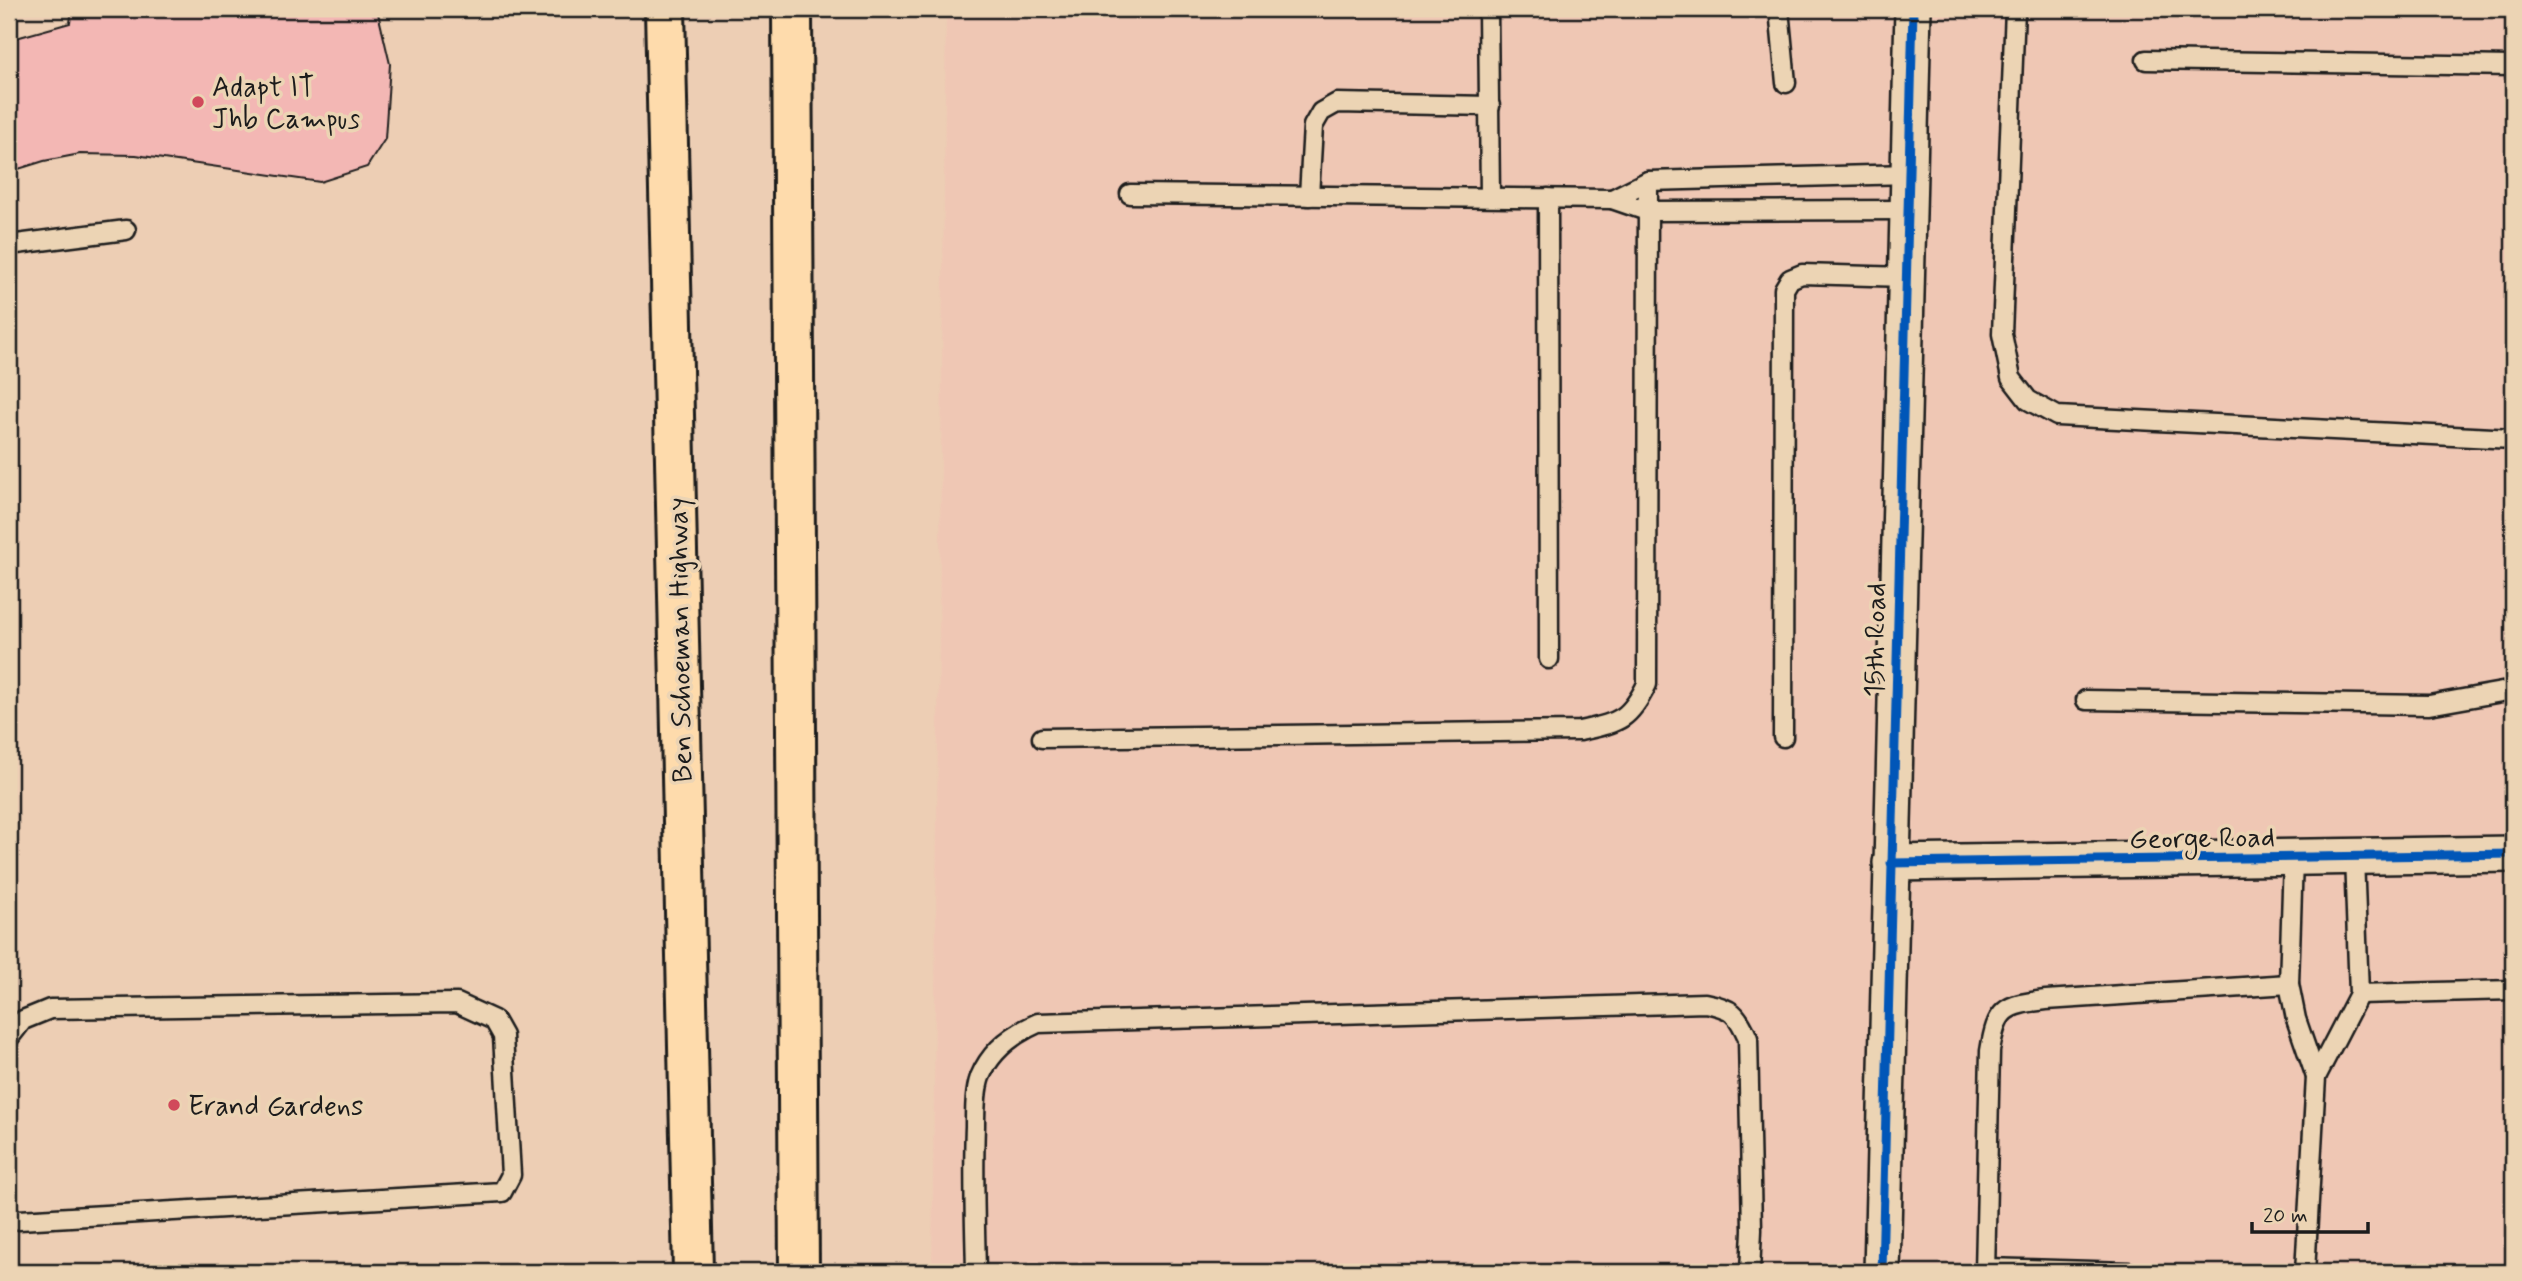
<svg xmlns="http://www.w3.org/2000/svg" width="2522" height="1281" font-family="Mynerve,sans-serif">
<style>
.built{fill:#efc7b4}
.building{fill:#f3b7b4;stroke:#1c1c1c;stroke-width:2}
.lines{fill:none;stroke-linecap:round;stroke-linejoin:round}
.service-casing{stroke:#1c1c1c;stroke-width:23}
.minor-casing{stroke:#1c1c1c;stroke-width:40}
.motorway-casing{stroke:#1c1c1c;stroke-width:44}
.service{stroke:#ecd4b4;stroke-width:18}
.minor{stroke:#ecd4b4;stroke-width:35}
.motorway{stroke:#fedbac;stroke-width:38}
.cycleway-casing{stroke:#ecd4b4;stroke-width:13}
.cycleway{stroke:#0057b8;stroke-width:9}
.poi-dot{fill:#d1495b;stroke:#ecd4b4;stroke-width:2.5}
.labels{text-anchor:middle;stroke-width:7;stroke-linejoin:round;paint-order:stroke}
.poi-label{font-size:28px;fill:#1c1c1c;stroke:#ecd4b4;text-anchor:start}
.street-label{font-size:28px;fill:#1c1c1c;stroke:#ecd4b4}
</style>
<rect width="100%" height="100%" fill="#edceb4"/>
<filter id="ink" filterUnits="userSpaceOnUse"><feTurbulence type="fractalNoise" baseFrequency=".0143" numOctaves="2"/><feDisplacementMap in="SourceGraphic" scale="14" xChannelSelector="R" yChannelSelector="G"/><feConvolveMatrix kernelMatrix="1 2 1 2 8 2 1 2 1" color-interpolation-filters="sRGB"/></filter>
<g filter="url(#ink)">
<polygon class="built" points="946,9 2513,9 2513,1272 932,1272"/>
<polygon class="building" points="72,9 377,9 390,64 385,139 367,167 320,182 136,155 80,154 44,161 9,172 9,40 70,23"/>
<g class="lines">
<defs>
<g id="service">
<polyline points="1488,9 1490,196"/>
<polyline points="1779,9 1786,83"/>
<polyline points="2015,9 2002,334 2011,378 2028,400 2057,416 2513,439"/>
<polyline points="2146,60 2513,66"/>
<polyline points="1130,194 1612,199 1647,211 1908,210"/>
<polyline points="1309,196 1313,126 1321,112 1337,103 1490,106"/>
<polyline points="1548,198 1549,659"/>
<polyline points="1612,199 1648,181 1909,174"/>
<polyline points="9,245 126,230"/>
<polyline points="2086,700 2429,705 2513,690"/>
<polyline points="1783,737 1784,289 1790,279 1802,274 1906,277"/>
<path d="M1042,738L1580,731C1619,722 1629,721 1647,684L1648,181"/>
<polyline points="2293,858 2289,984 2296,1019 2316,1077 2305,1272"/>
<polyline points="2359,994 2513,990"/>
<polyline points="9,1038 23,1020 50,1009 457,1003 494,1020 503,1036 511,1175 502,1192 19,1220 9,1217"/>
<polyline points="2316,1077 2359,994 2354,857"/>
<polyline points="1985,1268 2128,1272"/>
<path d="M976,1272C975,1223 973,1174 975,1126C975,1110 975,1091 980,1077C991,1050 1013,1034 1038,1023L1705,1003C1732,1008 1737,1013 1748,1038L1752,1230L1750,1272"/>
<path d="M1985,1272L1990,1051C1997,1008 2004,1005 2046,1000L2289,984"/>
</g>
<g id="minor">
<polyline points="1891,863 2513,854"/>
<polyline points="1882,1272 1913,9"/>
</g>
<g id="motorway">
<polyline points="665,9 693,1272"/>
<polyline points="792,9 799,1272"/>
</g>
</defs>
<use href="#service" class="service-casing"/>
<use href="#minor" class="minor-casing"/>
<use href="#motorway" class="motorway-casing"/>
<use href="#service" class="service"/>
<use href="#minor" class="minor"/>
<use href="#motorway" class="motorway"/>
<defs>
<g id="cycleway">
<polyline points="1891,863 2513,854"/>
<polyline points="1882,1272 1913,9"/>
</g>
</defs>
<use href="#cycleway" class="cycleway-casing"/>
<use href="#cycleway" class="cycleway"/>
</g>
</g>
<g class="poi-dot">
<circle cx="198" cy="102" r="7"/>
<circle cx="174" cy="1105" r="7"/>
</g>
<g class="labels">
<g class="poi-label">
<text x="212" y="96">Adapt IT<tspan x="212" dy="32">Jhb Campus</tspan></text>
<text x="188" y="1115">Erand Gardens</text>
</g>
<g class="street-label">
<text transform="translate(679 640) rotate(-91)" y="10">Ben Schoeman Highway</text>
<text transform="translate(1874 640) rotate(-89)" y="10">15th Road</text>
<text transform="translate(2202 837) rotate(-1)" y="10">George Road</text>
</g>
</g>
<rect width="2522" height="1281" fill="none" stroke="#ecd4b4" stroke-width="35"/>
<rect x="18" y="18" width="2487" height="1246" fill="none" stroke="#1c1c1c" stroke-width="2.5" filter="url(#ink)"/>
<path d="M2252 1222v10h116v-10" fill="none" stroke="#1c1c1c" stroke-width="3.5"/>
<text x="2263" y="1222" font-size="21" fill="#1c1c1c" stroke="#ecd4b4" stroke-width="5" paint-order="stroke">20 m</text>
</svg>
